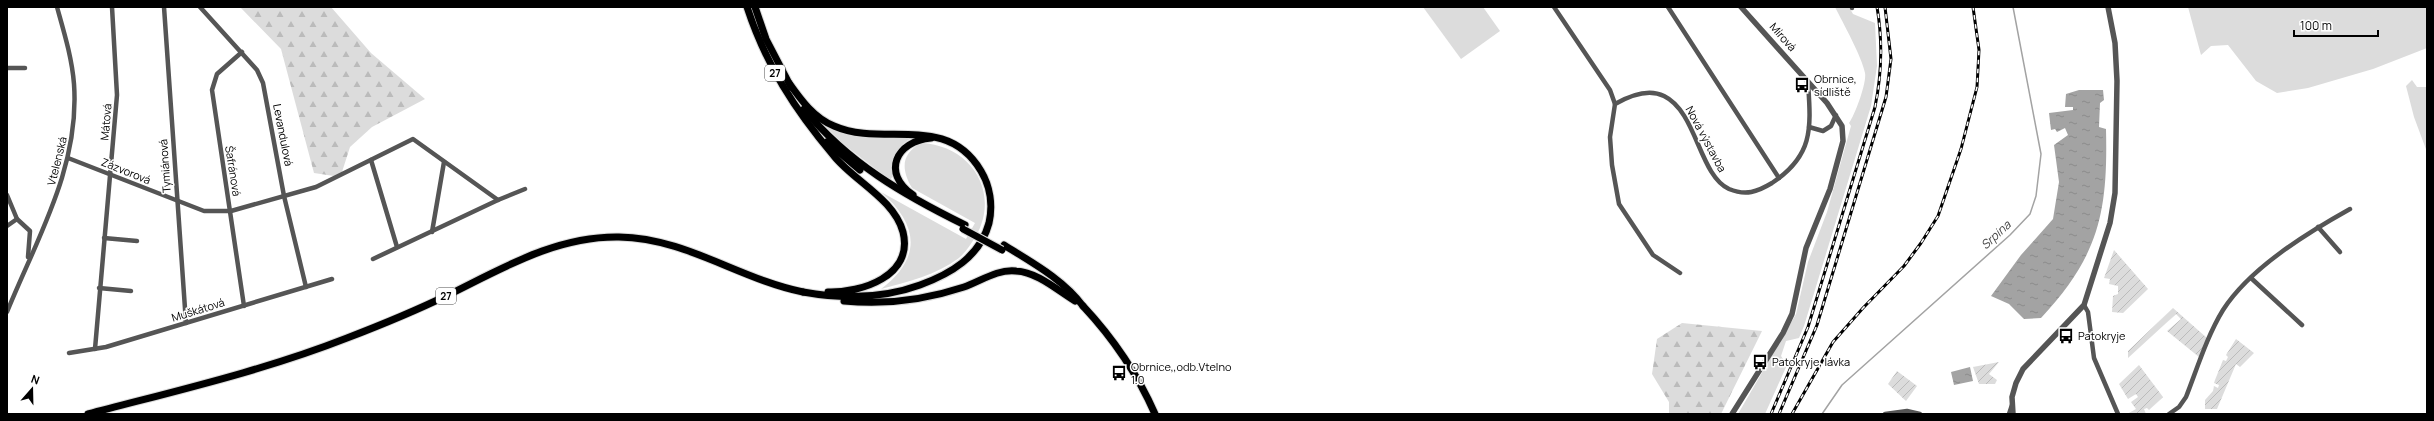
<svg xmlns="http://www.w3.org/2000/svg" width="2434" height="421" font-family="Manrope,sans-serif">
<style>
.green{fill:#dcdcdc}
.forest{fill:url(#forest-firs)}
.garden{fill:url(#garden-furrows)}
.water{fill:url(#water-ripples)}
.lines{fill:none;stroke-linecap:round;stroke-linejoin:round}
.stream{stroke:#a3a3a3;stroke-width:1.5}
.primary-casing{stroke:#dbdbdb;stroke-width:9}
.trunk-casing{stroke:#dbdbdb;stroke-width:9}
.minor{stroke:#555;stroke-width:4.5}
.tertiary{stroke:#555;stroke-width:5.5}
.primary{stroke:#000;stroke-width:7}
.trunk{stroke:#000;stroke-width:7}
.rail-casing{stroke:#000;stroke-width:3}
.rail{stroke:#fff;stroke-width:1.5;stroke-dasharray:4.5;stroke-linecap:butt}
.trunk-bridge-casing{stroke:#dbdbdb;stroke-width:9;stroke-linecap:butt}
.trunk-bridge{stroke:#000;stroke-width:7}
.labels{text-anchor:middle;stroke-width:3;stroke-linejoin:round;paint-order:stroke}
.shield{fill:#fff;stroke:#4c4c4c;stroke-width:1}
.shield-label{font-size:10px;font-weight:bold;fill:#000}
.street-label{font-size:11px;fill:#000;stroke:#fff}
.poi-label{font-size:11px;fill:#000;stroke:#fff;text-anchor:start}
.water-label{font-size:12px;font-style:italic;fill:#444;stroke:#fff}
</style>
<defs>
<pattern id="forest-firs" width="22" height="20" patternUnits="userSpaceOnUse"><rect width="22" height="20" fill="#dcdcdc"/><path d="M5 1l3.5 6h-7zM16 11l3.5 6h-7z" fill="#bbb"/></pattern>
<pattern id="garden-furrows" width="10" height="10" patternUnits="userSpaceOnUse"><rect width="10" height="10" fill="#dcdcdc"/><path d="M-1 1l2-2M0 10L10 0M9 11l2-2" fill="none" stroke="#bbb"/></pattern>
<pattern id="water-ripples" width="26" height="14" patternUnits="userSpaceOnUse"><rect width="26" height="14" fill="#a3a3a3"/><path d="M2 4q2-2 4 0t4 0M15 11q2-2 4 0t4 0" fill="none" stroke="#8b8b8b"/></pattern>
</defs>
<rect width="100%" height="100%" fill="#fff"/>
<g class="green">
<polygon points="1423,7 1483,7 1500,31 1461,59"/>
<path d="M1835,7H1849L1853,14L1875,23L1877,66L1871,106L1804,326L1799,338L1786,341L1781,356L1787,365L1765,414H1738L1796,314L1808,262L1827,212L1851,126L1849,123C1855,115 1867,82 1865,73C1862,57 1843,23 1835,7Z"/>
<polygon points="2188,7 2427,7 2427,48 2373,69 2308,88 2277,93 2256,81 2228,45 2211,46 2201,55"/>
<polygon points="2412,80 2417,87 2427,87 2427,152 2414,117 2406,86"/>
<path d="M825,126L855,136L914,137C896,145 893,158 893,176L890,180L842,143Z"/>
<path d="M921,143C970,145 1001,191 976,236C971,244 966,252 959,258C936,275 908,282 881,289C922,258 919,225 881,192L966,239L975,223L912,188C901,169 901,154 921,143Z"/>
</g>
<g class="forest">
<polygon points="240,7 331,7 371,53 425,99 372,127 350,147 342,172 334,176 314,173 281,49"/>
<polygon points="1682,323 1762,331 1721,414 1669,414 1669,402 1652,374 1657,339"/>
</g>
<g class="garden">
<polygon points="2114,250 2148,289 2123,313 2112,312 2113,296 2118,294 2118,286 2109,284 2110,279 2104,278"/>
<polygon points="2173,308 2207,338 2199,357 2167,331 2181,319 2176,314 2128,358 2128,351"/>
<polygon points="2236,339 2254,353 2240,367 2236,364 2217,409 2205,409 2205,400 2213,391 2214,386 2218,388 2219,385 2214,383 2215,380 2223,360 2226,361 2228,357 2226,355"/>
<polygon points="1999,362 1989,374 1997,380 1995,384 1979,384 1973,367"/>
<polygon points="2139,365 2163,397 2149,410 2147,408 2144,409 2146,414 2127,414 2136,409 2131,402 2138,397 2136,394 2128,399 2119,384"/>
<polygon points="1897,371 1917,386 1906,401 1888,384"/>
</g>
<g class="water">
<path d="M2079,90H2103L2104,100L2100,103L2099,127L2106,129C2108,212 2099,256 2041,318L2024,319L2009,304L1991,296L2021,255L2053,219L2059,182L2054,145L2068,135L2065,128L2057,132L2055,129L2051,130L2049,113L2073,110V107H2065L2066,94Z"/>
<polygon points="1970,367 1973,381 1954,385 1951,372"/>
</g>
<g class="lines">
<polyline class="stream" points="1822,414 1842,385 2010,235 2030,214 2036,196 2041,154 2013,7"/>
<defs>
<g id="primary">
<path d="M1083,306C1113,338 1137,373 1155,414"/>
<path d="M88,414C175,391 263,371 347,338C381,325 415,311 448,295C503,268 556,236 619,237C686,238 739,279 803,292"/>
</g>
<g id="trunk">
<path d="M747,7C766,65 795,110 834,156C854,181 894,199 903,232C914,276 861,293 828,292"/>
<polyline points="755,7 766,39 791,87"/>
<path d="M789,83C801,100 814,118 834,126C884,148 946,112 981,171C990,186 993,205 989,223C980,257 950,274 920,285C882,299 842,299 803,292"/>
<path d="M804,109C848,163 904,195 965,225"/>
<polyline points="827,142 860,170"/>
<path d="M913,195C881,173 896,141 931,138"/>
<path d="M1004,245C1031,262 1063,279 1083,306"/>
<path d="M844,301C885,305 925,300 964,287C981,281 997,269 1016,271C1037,272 1057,290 1075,301"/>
</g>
</defs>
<use href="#primary" class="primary-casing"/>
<use href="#trunk" class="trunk-casing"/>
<g class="minor">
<polyline points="164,7 186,323"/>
<polyline points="200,7 257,70 263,83 284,196 306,287"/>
<polyline points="1554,7 1610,90 1615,104"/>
<polyline points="1668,7 1779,178"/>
<polyline points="1852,7 1852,8"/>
<polyline points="242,52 217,74 212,90 244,306"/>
<polyline points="7,68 25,68"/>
<polyline points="1809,127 1823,131 1831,126 1836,115"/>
<polyline points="68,158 204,211 231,211 316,187 413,139 498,200 525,189"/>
<polyline points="371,160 397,247"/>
<polyline points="7,195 17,219 30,231 28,257"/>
<polyline points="7,226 17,219"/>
<polyline points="2318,227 2340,252"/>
<polyline points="432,232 444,162"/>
<polyline points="104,238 137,241"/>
<polyline points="373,259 498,200"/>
<path d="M1680,273L1653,255L1619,204L1612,165L1610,137L1615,104C1629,96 1648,88 1664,96C1697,112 1699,175 1729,189C1746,196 1757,192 1772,183C1814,155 1811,128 1808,82"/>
<polyline points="2251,278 2302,325"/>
<polyline points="99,288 131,291"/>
<polyline points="2084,305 2088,312 2094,358 2118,414"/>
<path d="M7,312C37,238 80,167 74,84C72,58 64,32 57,7"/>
<polyline points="95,349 117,95 112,7"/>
<polyline points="69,353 106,347 332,279"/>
<polyline points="1885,414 1907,411 1920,414"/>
<polyline points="2009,414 2012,405"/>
<path d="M2169,414L2179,407L2186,397C2197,369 2207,336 2223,310C2250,268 2307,233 2350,209"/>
</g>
<g class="tertiary">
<polyline points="1732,414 1783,333 1792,314 1806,248 1830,189 1843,141 1842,126 1827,103 1741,7"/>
<polyline points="2013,414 2012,397 2016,383 2023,369 2084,305 2110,223 2115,193 2117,81 2115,43 2108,7"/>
</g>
<use href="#primary" class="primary"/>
<use href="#trunk" class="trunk"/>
<defs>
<g id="rail">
<path d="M1771,414L1808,327L1875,107C1882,73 1883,42 1877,7"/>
<polyline points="1779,414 1817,325 1886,97 1891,59 1885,7"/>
<polyline points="1792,414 1833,342 1863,308 1904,266 1921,243 1938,216 1961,149 1977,87 1979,50 1973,7"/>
</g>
</defs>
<use href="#rail" class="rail-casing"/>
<use href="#rail" class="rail"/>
<defs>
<polyline id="trunk-bridge" points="963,229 1002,250"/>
</defs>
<use href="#trunk-bridge" class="trunk-bridge-casing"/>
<use href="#trunk-bridge" class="trunk-bridge"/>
</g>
<defs>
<symbol id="bus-bare" viewBox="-9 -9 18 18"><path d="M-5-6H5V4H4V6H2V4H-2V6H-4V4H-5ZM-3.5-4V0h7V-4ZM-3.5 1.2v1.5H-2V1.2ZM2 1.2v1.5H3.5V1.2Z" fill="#000" stroke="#fff" stroke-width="2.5" paint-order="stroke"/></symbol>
</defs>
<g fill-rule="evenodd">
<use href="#bus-bare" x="1791" y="74" width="22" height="22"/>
<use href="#bus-bare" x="2055" y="325" width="22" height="22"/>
<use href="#bus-bare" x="1749" y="351" width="22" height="22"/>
<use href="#bus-bare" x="1108" y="362" width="22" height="22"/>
</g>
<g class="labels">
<g class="shield">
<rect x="765" y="65" width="20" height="16" rx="3"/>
<rect x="436" y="288" width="20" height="16" rx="3"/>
</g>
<g class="shield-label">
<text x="775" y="77">27</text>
<text x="446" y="300">27</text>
</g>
<g class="street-label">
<text transform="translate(1783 37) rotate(49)" y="4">Mírová</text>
<text transform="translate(106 122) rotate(-85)" y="4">Mátová</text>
<text transform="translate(283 135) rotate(79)" y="4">Levandulová</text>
<text transform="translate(1706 139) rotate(62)" y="4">Nová výstavba</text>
<text transform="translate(57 161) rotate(-76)" y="4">Vtelenská</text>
<text transform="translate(165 166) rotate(-94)" y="4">Tymiánová</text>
<text transform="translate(126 171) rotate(22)" y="4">Zázvorová</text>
<text transform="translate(233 171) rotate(81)" y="4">Šafránová</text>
<text transform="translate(198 310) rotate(-17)" y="4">Muškátová</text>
</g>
<g class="poi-label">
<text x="1814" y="83">Obrnice,<tspan x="1814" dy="13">sídliště</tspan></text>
<text x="2078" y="340">Patokryje</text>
<text x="1772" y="366">Patokryje, lávka</text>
<text x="1131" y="371">Obrnice,,odb.Vtelno<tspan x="1131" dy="13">1.0</tspan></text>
</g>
<g class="water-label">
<text transform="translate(1996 235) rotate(-43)" y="4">Srpina</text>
</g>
</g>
<rect width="2434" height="421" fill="none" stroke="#000000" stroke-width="16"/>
<g transform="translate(32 389) rotate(20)" stroke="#ffffff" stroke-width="3" paint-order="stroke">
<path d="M0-3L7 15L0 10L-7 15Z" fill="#000000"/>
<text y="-6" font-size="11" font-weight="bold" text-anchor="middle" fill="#000000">N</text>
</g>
<path d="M2294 30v6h84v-6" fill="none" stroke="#000000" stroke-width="2"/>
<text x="2300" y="30" font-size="12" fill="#000000" stroke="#ffffff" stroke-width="3" paint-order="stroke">100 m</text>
</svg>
